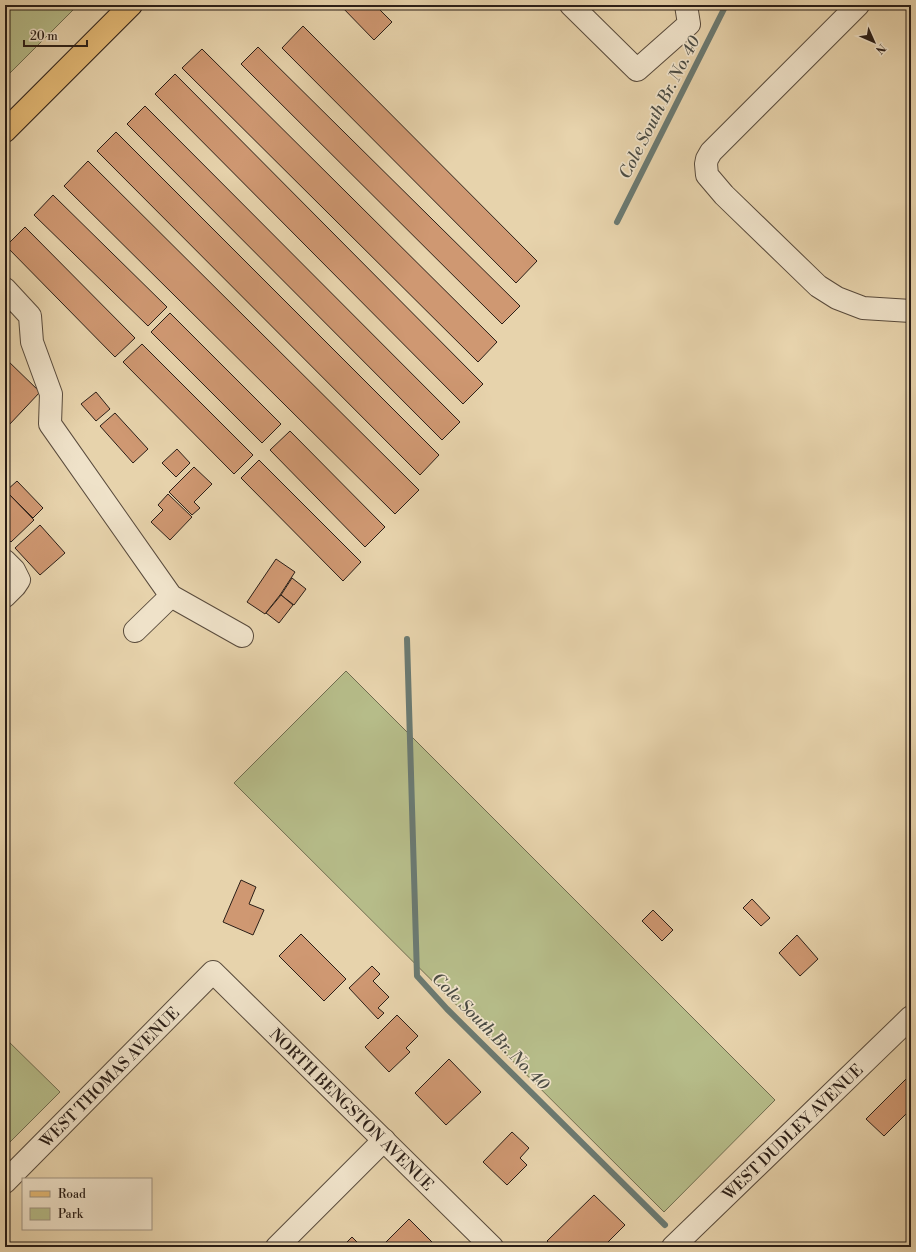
<svg xmlns="http://www.w3.org/2000/svg" width="916" height="1252" font-family="'Libre Bodoni',serif">
<style>
.green{fill:#b6bc89;stroke:#706d50}
.lines{fill:none;stroke-linecap:round;stroke-linejoin:round}
.stream{stroke:#6b7a72;stroke-width:6}
.building{fill:#cf9872;stroke:#2a1e17}
.minor-casing{stroke:#594b3c;stroke-width:24}
.major-casing{stroke:#2a1e17;stroke-width:24}
.minor{stroke:#efe2c9;stroke-width:22}
.major{stroke:#e4ba76;stroke-width:22}
.labels{text-anchor:middle;stroke-width:3.5;stroke-linejoin:round;paint-order:stroke}
.street-label{font-size:16px;fill:#2a1e17;stroke:#efe2c9}
.water-label{font-size:17px;font-style:italic;fill:#4b4c44;stroke:#efe2c9}
</style>
<rect width="100%" height="100%" fill="#e7d3ac"/>
<filter id="stains"><feTurbulence type="fractalNoise" baseFrequency=".005" numOctaves="4"/><feColorMatrix values="0 0 0 0 .2 0 0 0 0 .09 0 0 0 0 .02 0 0 0 .5 -.17"/></filter>
<radialGradient id="worn" r=".72"><stop offset=".6" stop-color="#630" stop-opacity="0"/><stop offset="1" stop-color="#630" stop-opacity=".3"/></radialGradient>
<g class="green">
<polygon points="5,5 78,5 5,78"/>
<polygon points="346,671 775,1100 664,1212 234,783"/>
<polygon points="5,1038 60,1092 5,1147"/>
</g>
<g class="lines">
<g class="stream">
<polyline points="617,222 726,5"/>
<polyline points="407,639 417,976 447,1009 665,1225"/>
</g>
</g>
<g class="building">
<polygon points="340,5 375,5 392,22 374,40"/>
<polygon points="303,26 537,261 516,283 282,48"/>
<polygon points="258,47 520,306 502,324 241,64"/>
<polygon points="202,49 497,342 478,362 182,68"/>
<polygon points="175,74 483,384 463,404 155,94"/>
<polygon points="145,106 460,422 442,440 127,124"/>
<polygon points="116,132 439,455 420,475 97,151"/>
<polygon points="88,161 419,490 395,514 64,186"/>
<polygon points="53,195 167,307 148,326 34,215"/>
<polygon points="25,227 135,338 115,357 6,246"/>
<polygon points="5,302 13,310 5,317"/>
<polygon points="170,313 281,424 262,443 151,332"/>
<polygon points="142,344 253,455 234,474 123,362"/>
<polygon points="6,359 40,392 9,425 5,421"/>
<polygon points="96,392 110,409 96,421 81,404"/>
<polygon points="115,413 148,449 133,463 100,426"/>
<polygon points="290,431 385,527 365,547 270,450"/>
<polygon points="177,449 190,463 176,477 162,463"/>
<polygon points="259,460 361,562 343,581 241,478"/>
<polygon points="194,467 212,484 194,502 200,508 192,515 169,492"/>
<polygon points="17,481 43,508 33,518 6,491"/>
<polygon points="5,490 34,520 11,542 5,536"/>
<polygon points="168,494 192,517 170,540 151,522 163,510 158,505"/>
<polygon points="40,525 65,553 40,575 15,548"/>
<polygon points="276,559 295,572 280,595 265,614 247,602"/>
<polygon points="292,578 306,589 294,605 281,595"/>
<polygon points="281,595 293,605 279,623 266,613"/>
<polygon points="241,880 256,887 249,904 264,910 253,935 223,922"/>
<polygon points="752,899 770,918 761,926 743,908"/>
<polygon points="653,910 673,930 662,941 642,921"/>
<polygon points="301,934 346,979 324,1001 279,956"/>
<polygon points="797,935 818,959 800,976 779,953"/>
<polygon points="372,966 380,974 373,981 389,997 378,1008 384,1013 378,1019 349,988"/>
<polygon points="397,1015 418,1036 406,1048 410,1052 389,1072 365,1047"/>
<polygon points="449,1059 481,1092 446,1125 415,1093"/>
<polygon points="906,1079 911,1084 911,1109 884,1136 866,1119"/>
<polygon points="512,1132 529,1148 520,1158 527,1165 507,1185 483,1162"/>
<polygon points="594,1195 625,1225 603,1247 597,1247 596,1246 595,1247 553,1247 547,1241"/>
<polygon points="409,1219 437,1247 390,1247 386,1242"/>
<polygon points="352,1237 362,1247 342,1247"/>
</g>
<g class="lines">
<defs>
<g id="minor">
<polyline points="571,5 637,70 689,24 686,5"/>
<polyline points="858,5 711,152 707,159 706,164 707,175 724,195 818,286 837,298 863,308 911,311"/>
<polyline points="5,289 30,316 32,342 51,394 50,424 171,596 242,636"/>
<polyline points="5,561 14,570 19,580 15,586 5,596"/>
<polyline points="135,631 171,596"/>
<path id="s1" d="M5,1182L213,972L492,1247"/>
<polyline points="277,1247 384,1140"/>
<path id="s2" d="M673,1247L911,1017"/>
</g>
<polyline id="major" points="5,131 131,5"/>
</defs>
<use href="#minor" class="minor-casing"/>
<use href="#major" class="major-casing"/>
<use href="#minor" class="minor"/>
<use href="#major" class="major"/>
</g>
<g class="labels">
<g class="street-label">
<text dy="6" stroke="none"><textPath href="#s1" startOffset="148">WEST THOMAS AVENUE</textPath></text>
<text dy="6" stroke="none"><textPath href="#s1" startOffset="491">NORTH BENGSTON AVENUE</textPath></text>
<text dy="6" stroke="none"><textPath href="#s2" startOffset="166">WEST DUDLEY AVENUE</textPath></text>
</g>
<g class="water-label">
<text transform="translate(659 107) rotate(-63)" y="6">Cole South Br. No. 40</text>
<text transform="translate(491 1031) rotate(45)" y="6">Cole South Br. No. 40</text>
</g>
</g>
<rect width="916" height="1252" fill="none" stroke="#e7d3ac" stroke-width="20"/>
<rect x="6" y="6" width="904" height="1240" fill="none" stroke="#2a1e17" stroke-width="2"/>
<rect x="10" y="10" width="896" height="1232" fill="none" stroke="#2a1e17"/>
<rect x="22" y="1178" width="130" height="52" fill="#efe2c9" stroke="#a09482"/>
<rect x="30" y="1191" width="20" height="6" fill="#e4ba76" stroke="#a09482"/>
<text x="58" y="1198" font-size="12" fill="#2a1e17">Road</text>
<rect x="30" y="1208" width="20" height="12" fill="#b6bc89" stroke="#a09482"/>
<text x="58" y="1218" font-size="12" fill="#2a1e17">Park</text>
<g transform="translate(874 42) rotate(135)" stroke="#efe2c9" stroke-width="3" paint-order="stroke">
<path d="M0-3L7 15L0 10L-7 15Z" fill="#2a1e17"/>
<text y="-6" font-size="11" font-weight="bold" text-anchor="middle" fill="#2a1e17">N</text>
</g>
<path d="M24 40v6h63v-6" fill="none" stroke="#2a1e17" stroke-width="2"/>
<text x="30" y="40" font-size="12" fill="#2a1e17" stroke="#efe2c9" stroke-width="3" paint-order="stroke">20 m</text>
<rect width="100%" height="100%" filter="url(#stains)"/>
<rect width="100%" height="100%" fill="url(#worn)"/>
</svg>
